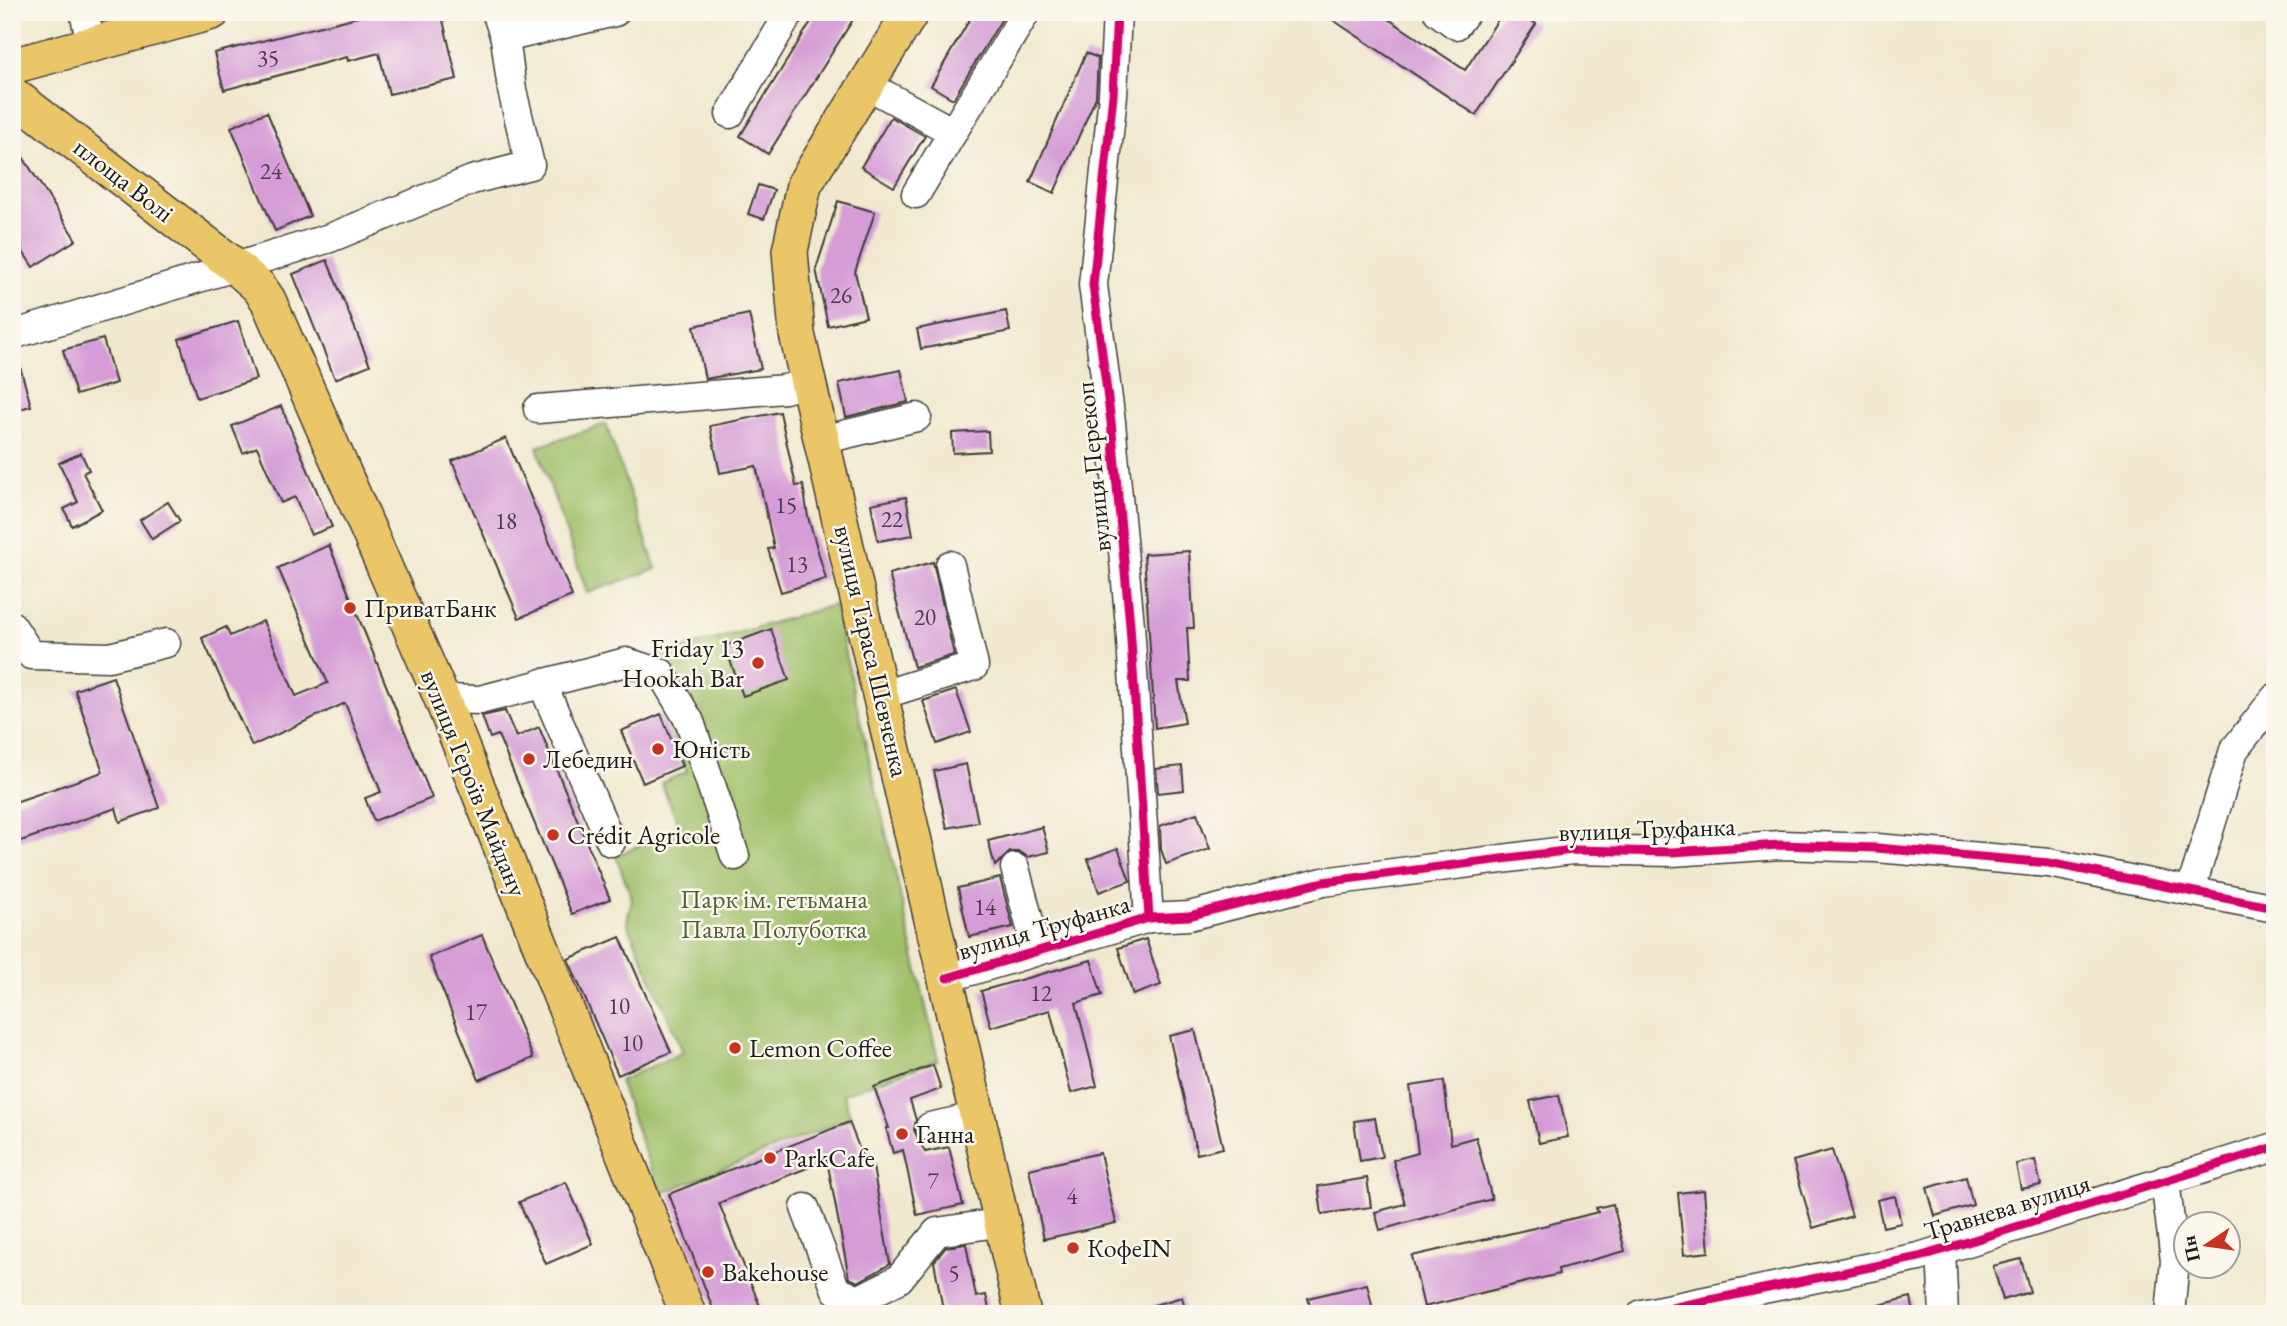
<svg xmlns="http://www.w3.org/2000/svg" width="2287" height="1326" font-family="'EB Garamond',serif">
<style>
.green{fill:#9fc069;stroke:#5e6e42;stroke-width:2}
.building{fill:#d69cd7}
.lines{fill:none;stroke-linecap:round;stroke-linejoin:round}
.minor-casing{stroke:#3c3b37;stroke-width:31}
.major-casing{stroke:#3c3b37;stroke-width:38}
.minor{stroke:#fff;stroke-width:28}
.major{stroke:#ebc669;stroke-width:35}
.cycleway-casing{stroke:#fbf7ec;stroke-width:13}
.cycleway{stroke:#d6006c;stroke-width:9}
.poi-dot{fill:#c8321e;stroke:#fbf7ec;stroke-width:2.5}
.labels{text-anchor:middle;stroke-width:5;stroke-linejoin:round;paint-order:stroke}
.number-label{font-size:23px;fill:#4a3c4b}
.street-label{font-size:26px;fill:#1c1c1c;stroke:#fbf7ec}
.poi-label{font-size:26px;fill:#1c1c1c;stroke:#fbf7ec;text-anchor:start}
.park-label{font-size:26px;fill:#505e3b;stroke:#fbf7ec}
</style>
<rect width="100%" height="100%" fill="#fbf7ec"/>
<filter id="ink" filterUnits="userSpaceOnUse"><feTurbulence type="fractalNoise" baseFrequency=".0143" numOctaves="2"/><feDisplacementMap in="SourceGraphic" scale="14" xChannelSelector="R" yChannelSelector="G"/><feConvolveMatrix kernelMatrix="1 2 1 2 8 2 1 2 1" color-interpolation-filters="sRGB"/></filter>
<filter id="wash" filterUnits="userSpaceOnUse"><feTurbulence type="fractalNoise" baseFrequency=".00686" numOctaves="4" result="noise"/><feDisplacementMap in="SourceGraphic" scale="28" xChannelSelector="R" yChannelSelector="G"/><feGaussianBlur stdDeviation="1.57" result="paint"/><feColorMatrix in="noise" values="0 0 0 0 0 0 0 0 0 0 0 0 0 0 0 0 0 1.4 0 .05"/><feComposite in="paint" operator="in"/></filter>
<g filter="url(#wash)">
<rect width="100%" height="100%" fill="#f0e9cf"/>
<g class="green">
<polygon points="606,424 656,569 587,593 537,447"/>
<polygon points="834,605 938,1060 843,1094 851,1118 660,1194 619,1081 683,1052 627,922 632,899 616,856 680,827 661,783 687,772 644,660"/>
</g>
<g id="blocks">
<g class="building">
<polygon points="377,12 441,12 457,79 389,94 379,53 348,61 347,57 224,90 214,53"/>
<polygon points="817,12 845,12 854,18 768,154 740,136"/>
<polygon points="974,12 1006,12 953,99 931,86"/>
<polygon points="1321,12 1378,12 1465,70 1503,12 1519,12 1536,24 1476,115"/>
<polygon points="1086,53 1098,58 1096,97 1054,193 1030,182"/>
<polygon points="267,112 310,216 275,231 231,127"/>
<polygon points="891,117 925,136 894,187 861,167"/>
<polygon points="12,140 76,240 33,267 12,235"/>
<polygon points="758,185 774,190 764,219 748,214"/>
<polygon points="838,201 875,212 855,272 866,317 828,326 816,269"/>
<polygon points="327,260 370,365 335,379 293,274"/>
<polygon points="1006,311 1010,331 921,349 917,329"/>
<polygon points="749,314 761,369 705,379 694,326"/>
<polygon points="238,321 256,379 197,398 179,339"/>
<polygon points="103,339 116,383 76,395 63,350"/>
<polygon points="12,356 17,356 31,406 12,411"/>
<polygon points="901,370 908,402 846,417 839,383"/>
<polygon points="281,406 332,527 311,535 295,497 281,503 257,447 243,453 232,426"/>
<polygon points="780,412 796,486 803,485 808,517 826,579 781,592 768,549 774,548 756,466 720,473 710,426"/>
<polygon points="988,431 989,451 953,453 952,433"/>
<polygon points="506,438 572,596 519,618 452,461"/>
<polygon points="81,453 89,470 83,473 102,510 72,526 64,509 78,502 59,463"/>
<polygon points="906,497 913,535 878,541 871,504"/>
<polygon points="168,502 180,521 152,539 140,520"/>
<polygon points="329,545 432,798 374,821 365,798 381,792 345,703 252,746 202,638 226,627 230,636 263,621 296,696 328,683 278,568"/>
<polygon points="1189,551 1194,628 1187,628 1190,681 1178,681 1185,723 1155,728 1144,554"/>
<polygon points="933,562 954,655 914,667 889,574"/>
<polygon points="771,629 789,680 743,696 725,646"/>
<polygon points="113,677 159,808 120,822 116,808 12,844 12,803 103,772 75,690"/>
<polygon points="956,690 971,732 937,744 923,701"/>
<polygon points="505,711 516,737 539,727 610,899 572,914 498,735 490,738 482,716"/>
<polygon points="661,714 682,766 643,783 621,731"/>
<polygon points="966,764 978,822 947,828 934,771"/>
<polygon points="1182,766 1184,790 1158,793 1156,769"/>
<polygon points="1197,813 1210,849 1166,864 1161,849 1160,826"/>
<polygon points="1042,827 1049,852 1028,857 1020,852 1010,852 995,866 988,841"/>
<polygon points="1118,848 1130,881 1099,892 1088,859"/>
<polygon points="1000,878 1013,927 969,937 958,888"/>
<polygon points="482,935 533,1058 479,1080 429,957"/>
<polygon points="620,937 671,1052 618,1075 568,959"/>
<polygon points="1146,939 1161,985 1133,995 1118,948"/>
<polygon points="1091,960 1102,995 1076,1003 1097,1086 1071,1093 1050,1010 991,1027 981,991"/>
<polygon points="1195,1030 1223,1148 1197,1154 1169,1036"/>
<polygon points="933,1065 941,1089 910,1100 916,1120 914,1130 925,1152 949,1147 963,1205 917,1215 903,1150 893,1153 886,1128 889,1128 874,1087"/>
<polygon points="1444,1081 1451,1144 1476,1137 1492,1199 1380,1230 1375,1212 1405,1204 1393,1160 1418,1153 1410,1086"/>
<polygon points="1559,1095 1568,1137 1539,1143 1530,1101"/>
<polygon points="1375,1118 1382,1157 1360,1161 1354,1121"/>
<polygon points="849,1122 867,1168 873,1167 890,1264 858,1282 849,1278 827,1160 719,1203 763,1314 715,1314 669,1194"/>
<polygon points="1832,1150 1852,1216 1813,1228 1793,1161"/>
<polygon points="1100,1153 1116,1223 1044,1239 1029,1169"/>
<polygon points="2035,1160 2041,1185 2021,1189 2016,1164"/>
<polygon points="1966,1177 1973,1205 1935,1216 1927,1188"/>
<polygon points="1367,1178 1371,1207 1322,1214 1318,1186"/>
<polygon points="566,1182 593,1244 546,1264 519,1202"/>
<polygon points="1704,1190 1709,1252 1684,1255 1678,1193"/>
<polygon points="1895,1196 1901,1223 1883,1227 1877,1200"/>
<polygon points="1613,1204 1625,1251 1558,1269 1559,1274 1424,1307 1412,1256 1547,1225 1598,1212 1596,1208"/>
<polygon points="966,1244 976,1297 986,1295 990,1314 944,1314 934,1262 946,1247"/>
<polygon points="2021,1259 2030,1292 2003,1300 1993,1266"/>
<polygon points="1367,1284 1374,1314 1312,1314 1308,1298"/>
<polygon points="1182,1297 1187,1314 1141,1314 1140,1309"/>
<polygon points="1911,1297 1914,1314 1867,1314 1867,1308"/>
</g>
</g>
</g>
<g filter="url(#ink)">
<use href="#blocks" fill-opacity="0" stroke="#3c3b37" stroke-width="2"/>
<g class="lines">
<defs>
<g id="minor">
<polyline points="84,12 91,44"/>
<polyline points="1117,12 1113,95 1093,285 1111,422 1130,625 1149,918"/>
<polyline points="1438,12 1456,25 1466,12"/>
<polyline points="505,38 615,12"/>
<polyline points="867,85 953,132 916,194"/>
<polyline points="730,114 790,12"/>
<polyline points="953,132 1026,12"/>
<polyline points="12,335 330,238 472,180 530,165 512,90 505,38 496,12"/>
<polyline points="538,409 785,389 808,382"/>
<polyline points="822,440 917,417"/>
<polyline points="12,626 31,655 109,657 166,643"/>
<polyline points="542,683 611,842"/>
<polyline points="882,695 974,666 950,565"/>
<polyline points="442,699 480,700 626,662 661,673 690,722 735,856"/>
<polyline points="1015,868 1037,951"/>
<polyline points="2191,889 2234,750 2275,698"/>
<polyline points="947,978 1149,918 1189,916 1323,882 1572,850 1672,852 1780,845 1877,848 2049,863 2275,908"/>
<polyline points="930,1127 979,1116"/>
<polyline points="2165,1180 2175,1261 2170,1314"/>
<polyline points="805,1208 836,1290 858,1300"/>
<polyline points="1941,1250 1944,1314"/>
<polyline points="852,1314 858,1300 899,1279 937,1232 1003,1222"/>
<polyline points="1642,1314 1919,1257 2275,1147"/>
</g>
<g id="major">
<polyline points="911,12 804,185 790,251 797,334 1023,1314"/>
<polyline points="12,66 212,12"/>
<polyline points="12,94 235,266 259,287 268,300 442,699 688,1314"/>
</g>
</defs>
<use href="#minor" class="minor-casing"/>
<use href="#major" class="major-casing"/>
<use href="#minor" class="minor"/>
<use href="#major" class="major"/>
<defs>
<g id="cycleway">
<polyline points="1117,12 1113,95 1093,285 1111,422 1130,625 1149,918"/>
<polyline points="947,978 1149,918 1189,916 1323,882 1572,850 1672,852 1780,845 1877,848 2049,863 2275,908"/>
<polyline points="1642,1314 1919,1257 2275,1147"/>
</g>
</defs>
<use href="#cycleway" class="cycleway-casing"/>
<use href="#cycleway" class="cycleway"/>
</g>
</g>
<g class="poi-dot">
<circle cx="350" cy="608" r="7"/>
<circle cx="758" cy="663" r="7"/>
<circle cx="658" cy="749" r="7"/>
<circle cx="529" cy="759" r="7"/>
<circle cx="553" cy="835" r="7"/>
<circle cx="735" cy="1048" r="7"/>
<circle cx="902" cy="1134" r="7"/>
<circle cx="770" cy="1158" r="7"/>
<circle cx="1073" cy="1248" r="7"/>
<circle cx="708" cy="1272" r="7"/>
</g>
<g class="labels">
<g class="number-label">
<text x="268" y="66">35</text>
<text x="271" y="179">24</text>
<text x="841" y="303">26</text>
<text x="786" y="513">15</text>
<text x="892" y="527">22</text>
<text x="506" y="529">18</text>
<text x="797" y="572">13</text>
<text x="925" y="625">20</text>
<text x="985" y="915">14</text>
<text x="1041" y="1001">12</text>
<text x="619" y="1014">10</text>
<text x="476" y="1020">17</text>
<text x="632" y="1051">10</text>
<text x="933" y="1189">7</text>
<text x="1072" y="1204">4</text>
<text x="954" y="1281">5</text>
</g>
<g class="street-label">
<text transform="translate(124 180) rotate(38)" y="9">площа Волі</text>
<text transform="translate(1093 467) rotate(-96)" y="9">вулиця Перекоп</text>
<text transform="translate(872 651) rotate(77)" y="9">вулиця Тараса Шевченка</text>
<text transform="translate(474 783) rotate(68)" y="9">вулиця Героїв Майдану</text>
<text transform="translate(1647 829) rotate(-2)" y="9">вулиця Труфанка</text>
<text transform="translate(1044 927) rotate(-16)" y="9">вулиця Труфанка</text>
<text transform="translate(2007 1207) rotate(-17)" y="9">Травнева вулиця</text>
</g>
<g class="poi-label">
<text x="364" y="617">ПриватБанк</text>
<text x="744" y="657" text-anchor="end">Friday 13<tspan x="744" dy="30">Hookah Bar</tspan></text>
<text x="672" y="758">Юність</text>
<text x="543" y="768">Лебедин</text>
<text x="567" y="844">Crédit Agricole</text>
<text x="749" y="1057">Lemon Coffee</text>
<text x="916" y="1143">Ганна</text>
<text x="784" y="1167">ParkCafe</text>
<text x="1087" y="1257">КофеIN</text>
<text x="722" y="1281">Bakehouse</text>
</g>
<g class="park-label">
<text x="774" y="908">Парк ім. гетьмана<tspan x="774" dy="30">Павла Полуботка</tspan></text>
</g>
</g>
<rect width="2287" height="1326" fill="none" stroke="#fbf7ec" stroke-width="42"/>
<g transform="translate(2207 1245) rotate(257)"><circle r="33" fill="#fbf7ec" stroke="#a29f99" stroke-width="2"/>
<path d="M0-5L12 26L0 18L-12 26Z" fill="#c8321e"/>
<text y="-10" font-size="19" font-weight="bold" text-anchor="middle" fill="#1c1c1c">Пн</text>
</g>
</svg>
